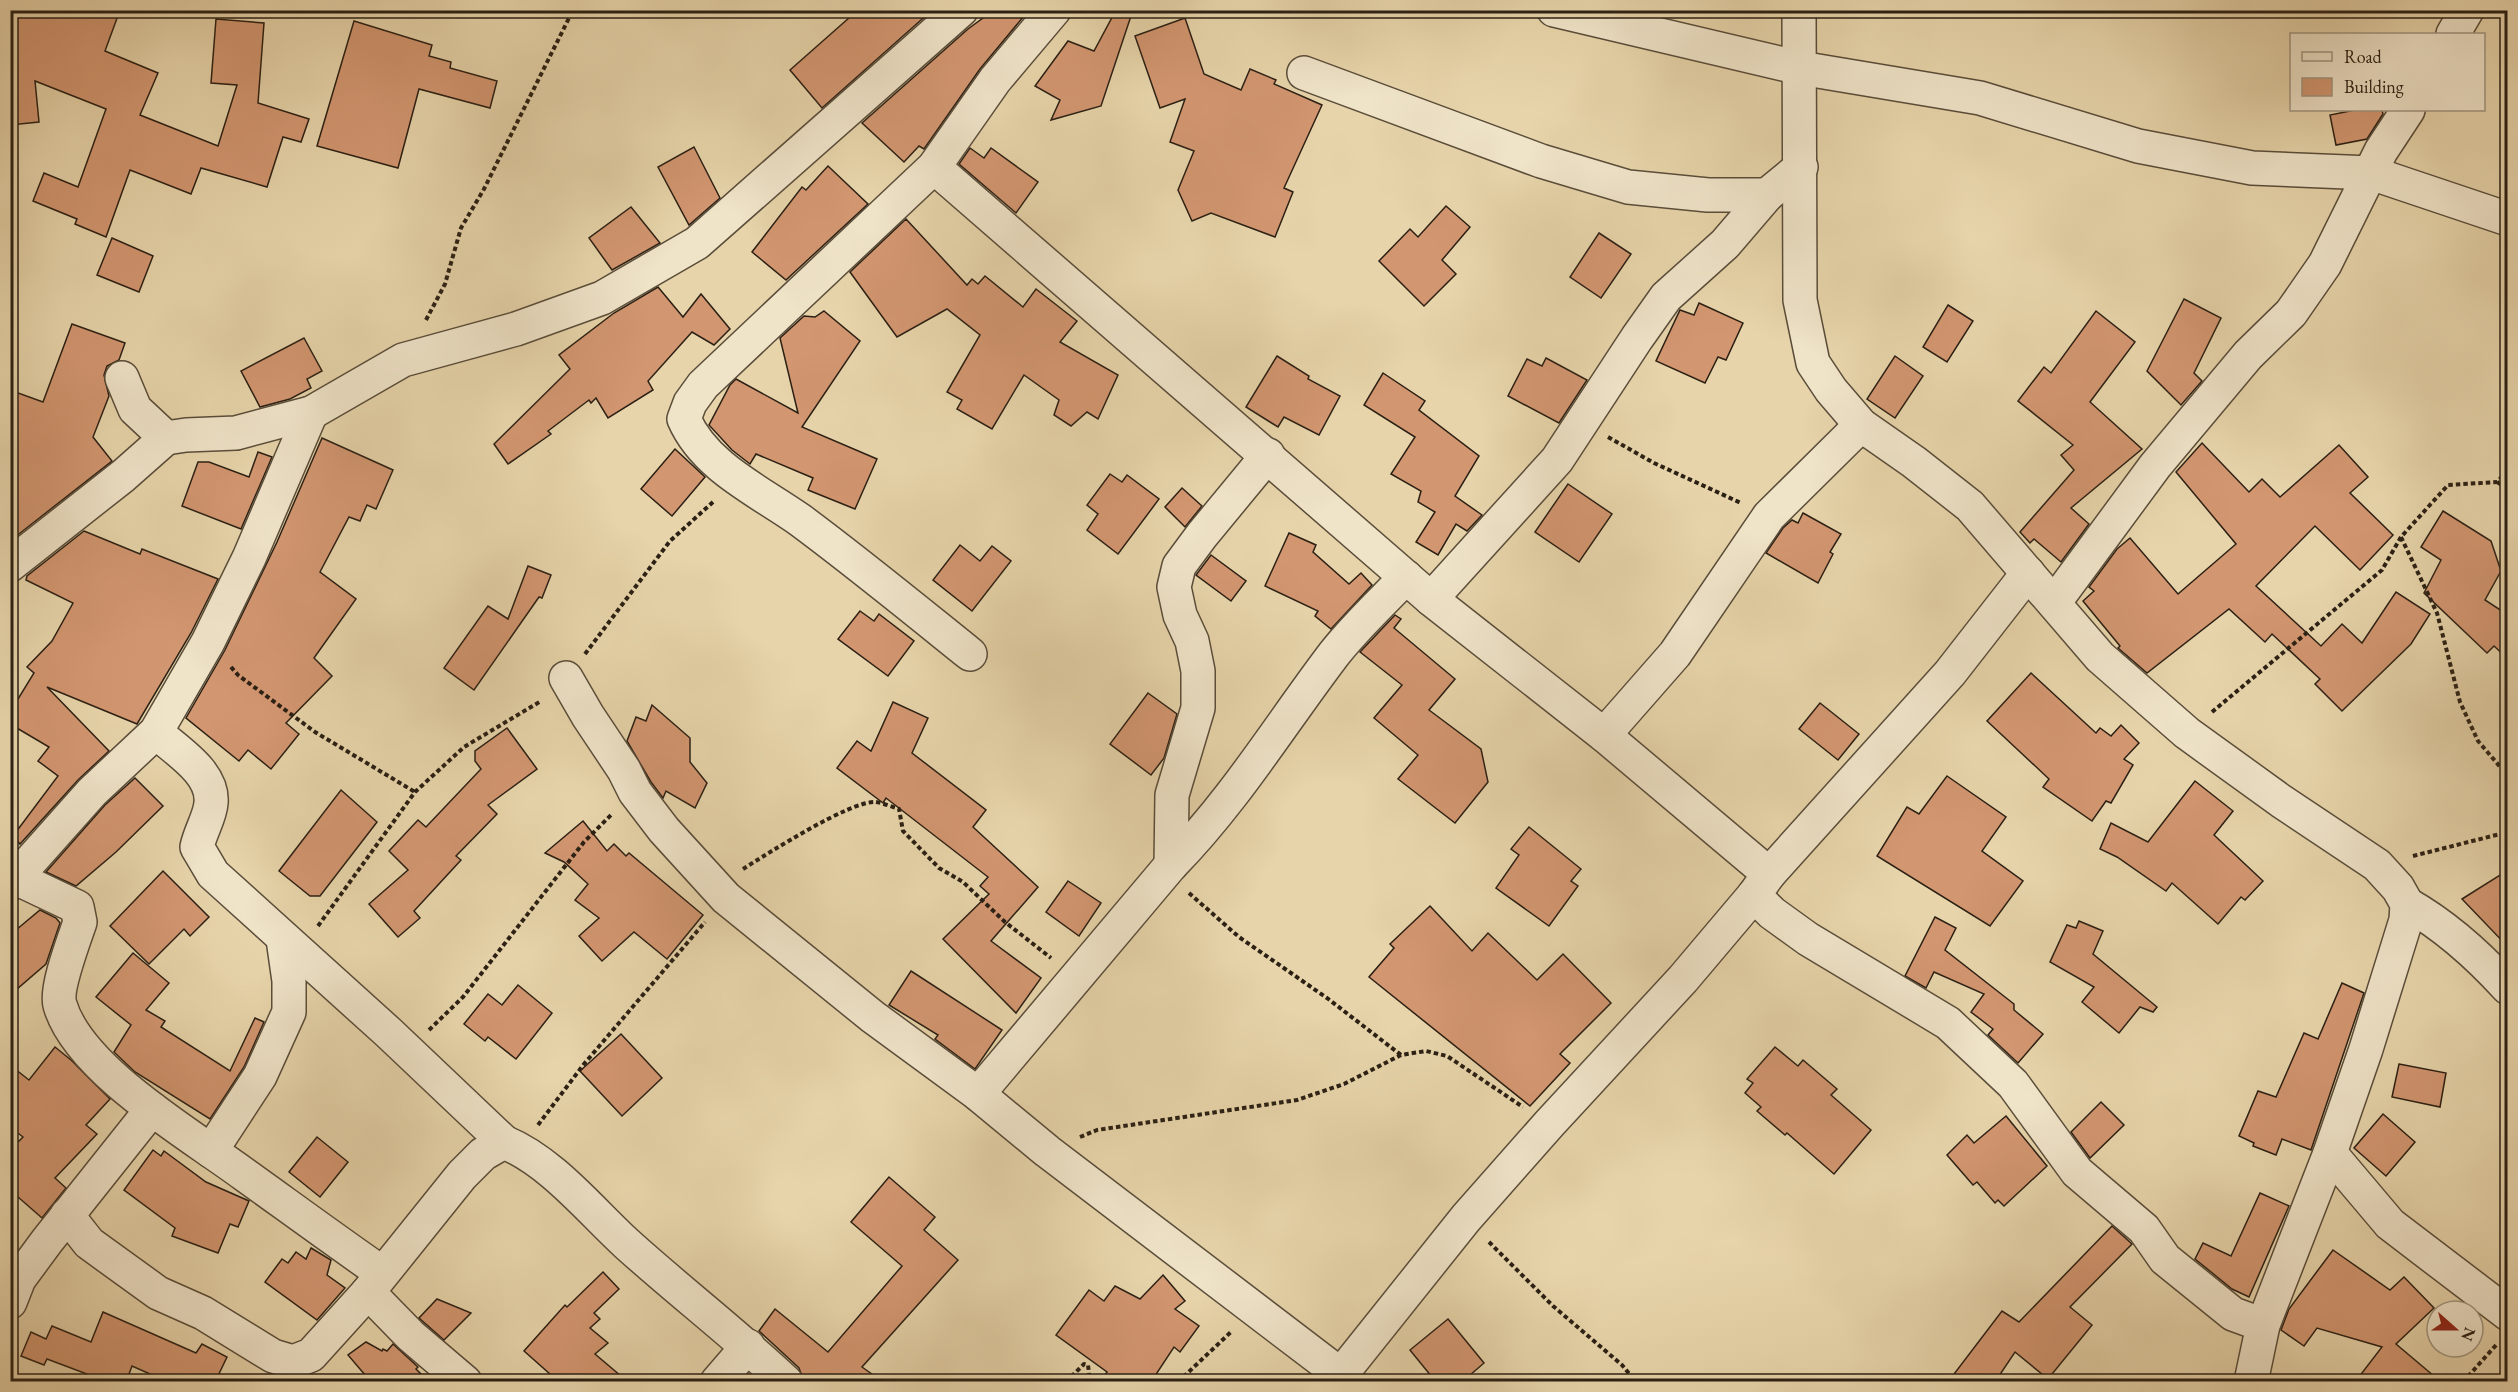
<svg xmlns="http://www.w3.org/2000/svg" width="2518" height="1392" font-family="'EB Garamond',serif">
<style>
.building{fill:#d29670;stroke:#2b2014;stroke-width:1.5}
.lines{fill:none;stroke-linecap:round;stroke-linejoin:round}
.street-casing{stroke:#5a4d3a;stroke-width:36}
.path{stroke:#2b2014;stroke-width:4;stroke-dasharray:4.5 3;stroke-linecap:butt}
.street{stroke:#efe3c8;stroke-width:33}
</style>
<rect width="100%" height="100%" fill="#e7d4aa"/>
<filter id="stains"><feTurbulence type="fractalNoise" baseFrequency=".00333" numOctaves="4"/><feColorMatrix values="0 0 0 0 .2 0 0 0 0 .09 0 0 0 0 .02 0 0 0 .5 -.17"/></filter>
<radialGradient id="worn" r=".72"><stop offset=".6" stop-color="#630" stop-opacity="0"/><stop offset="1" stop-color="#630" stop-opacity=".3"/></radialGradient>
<g class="building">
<polygon points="10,10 120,10 105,51 158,73 140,115 218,146 237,85 211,83 216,19 264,23 258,103 309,119 301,142 283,137 267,187 201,168 191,194 130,170 106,237 75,224 77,219 33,201 44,173 78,187 106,109 35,81 39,122 10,125"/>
<polygon points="858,10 930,12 822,108 790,70"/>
<polygon points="994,10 1029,10 980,69 924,149 919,146 904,162 862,123 968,29"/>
<polygon points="1116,10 1133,10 1101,106 1051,120 1060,100 1035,86 1068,41 1094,51"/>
<polygon points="1185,18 1204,74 1241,90 1250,69 1276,80 1274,84 1322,105 1284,188 1293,192 1275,237 1211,213 1192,221 1178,190 1194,151 1170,142 1185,99 1160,108 1135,36"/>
<polygon points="354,21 432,45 429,56 451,62 450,68 497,81 490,108 419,89 398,168 317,146"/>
<polygon points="2355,110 2382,110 2383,114 2367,139 2336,145 2330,115"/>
<polygon points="694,147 720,198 689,225 658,167"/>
<polygon points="970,148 984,158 991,148 1038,182 1016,213 959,164"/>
<polygon points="828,166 868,204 786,280 752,252 802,187 806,190"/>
<polygon points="1446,206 1470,227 1442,260 1456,274 1424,306 1379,261 1410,229 1418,237"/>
<polygon points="631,207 660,243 612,270 589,238"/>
<polygon points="906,219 967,285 972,279 978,284 985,276 1023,307 1036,289 1077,321 1060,342 1118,375 1098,419 1087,412 1071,426 1054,415 1059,400 1024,375 992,429 957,409 962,400 947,392 980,335 947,309 897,337 850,272"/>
<polygon points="1599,233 1631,254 1601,298 1570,277"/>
<polygon points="112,238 153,256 139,292 97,275"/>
<polygon points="658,287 683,317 701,294 730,329 714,345 692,332 648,381 653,390 608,418 596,398 591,403 589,400 548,431 551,434 508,464 494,444 570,369 559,355 614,313"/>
<polygon points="2184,299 2221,318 2194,373 2202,381 2181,405 2147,371"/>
<polygon points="1699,303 1743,323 1726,360 1718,357 1705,383 1656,361 1680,310 1694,315"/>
<polygon points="1948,305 1973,321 1947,362 1923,347"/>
<polygon points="824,311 860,341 802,427 877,459 855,509 808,490 813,478 756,454 750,464 732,450 709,425 730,385 736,379 798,413 780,338 804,316 815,317"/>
<polygon points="2096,311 2135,342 2090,402 2142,449 2071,508 2089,524 2061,562 2034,539 2030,543 2020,532 2074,470 2061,455 2073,445 2018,401 2044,367 2051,373"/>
<polygon points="72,324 125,343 119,360 107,366 104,375 109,396 93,437 112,461 10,541 10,390 43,402"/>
<polygon points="304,338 322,371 307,379 311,388 290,399 260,407 241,371"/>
<polygon points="1277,356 1309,376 1308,379 1340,396 1319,435 1284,417 1278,427 1246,407"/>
<polygon points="1895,356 1923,376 1895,418 1867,399"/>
<polygon points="1546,358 1587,380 1559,423 1508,396 1527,359 1542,366"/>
<polygon points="1383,373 1425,401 1419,410 1479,456 1455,496 1482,515 1467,531 1456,524 1438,555 1416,542 1435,512 1418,502 1421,491 1391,474 1415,437 1364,405"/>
<polygon points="322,438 393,470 376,509 367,505 360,521 349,517 320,572 356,599 314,658 332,676 286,723 299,734 271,769 248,750 239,761 186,718 225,650 277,542"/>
<polygon points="2202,443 2249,492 2262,479 2280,497 2339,445 2368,477 2350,493 2393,535 2360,570 2315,526 2256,586 2321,646 2342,624 2362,643 2396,592 2430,614 2411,644 2342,711 2315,684 2320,679 2272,634 2265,642 2229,609 2147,673 2118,648 2120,646 2083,601 2094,591 2089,587 2117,549 2130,538 2178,594 2236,544 2176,472"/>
<polygon points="675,449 705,477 672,516 641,489"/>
<polygon points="258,452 272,457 241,529 182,506 198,462 209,462 249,477"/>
<polygon points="1110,474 1122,482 1127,475 1159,499 1118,554 1087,530 1098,514 1087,505"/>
<polygon points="1568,484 1612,514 1579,562 1535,532"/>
<polygon points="1182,488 1202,506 1185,527 1165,507"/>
<polygon points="2443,511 2491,541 2501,571 2485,600 2508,615 2508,659 2494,646 2487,653 2424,593 2441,560 2421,547"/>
<polygon points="1803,513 1841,534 1830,552 1833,554 1818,583 1766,553 1783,528 1792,520 1798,523"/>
<polygon points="84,531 140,554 142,549 218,579 191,633 137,724 47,687 109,751 78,780 20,844 13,836 58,776 38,761 49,747 10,724 10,712 34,673 27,667 52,641 73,603 26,580 27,576"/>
<polygon points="1289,533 1316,545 1313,552 1349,584 1361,573 1372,585 1331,629 1315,616 1318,611 1265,586"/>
<polygon points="960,545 980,561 992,546 1011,561 972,611 933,580"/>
<polygon points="1211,555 1246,581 1231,601 1196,575"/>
<polygon points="528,566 551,575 542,598 539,597 474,690 444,668 488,606 508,619"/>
<polygon points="860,611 874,621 879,614 914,641 888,676 838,639"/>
<polygon points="1395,615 1401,619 1394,628 1455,679 1429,710 1481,749 1488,782 1455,823 1398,779 1418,755 1374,718 1402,685 1360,652"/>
<polygon points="2031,673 2096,733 2100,728 2111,736 2121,725 2139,743 2124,759 2133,765 2111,803 2106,801 2092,821 2043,787 2049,779 1987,721"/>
<polygon points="1148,693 1177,714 1164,758 1151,775 1110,744"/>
<polygon points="893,702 928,718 912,753 986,810 973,827 1038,887 991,941 1041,978 1016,1013 943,939 989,894 980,886 988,877 886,798 883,803 837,768 857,741 871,751"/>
<polygon points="1820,703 1859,734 1838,760 1799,729"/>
<polygon points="652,705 690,738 690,762 707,783 695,808 666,791 663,798 651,782 627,741 636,717 646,721"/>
<polygon points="507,728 537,769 488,805 497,814 456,856 461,860 414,911 420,918 398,937 369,904 408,870 389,851 418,820 426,827 481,769 475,761 475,751"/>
<polygon points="1947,776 2006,817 1982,851 2023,881 1990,926 1877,856 1907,807 1919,814"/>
<polygon points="135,778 163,806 116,852 76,886 46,872 105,805"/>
<polygon points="2195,781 2233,811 2214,835 2263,881 2245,900 2241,897 2218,924 2172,883 2166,891 2117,857 2100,849 2111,823 2148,842"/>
<polygon points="341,790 377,822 320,896 310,896 279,871"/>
<polygon points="583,821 607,851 614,844 626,856 629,853 703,915 667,959 634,932 602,961 579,936 599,918 575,900 588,884 564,862 545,853"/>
<polygon points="1529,827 1581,869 1571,881 1578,886 1549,926 1496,888 1519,855 1511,849"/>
<polygon points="2508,870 2508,947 2462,899"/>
<polygon points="163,871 209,917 190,936 184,929 149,964 110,926"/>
<polygon points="1068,881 1101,903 1079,936 1046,912"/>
<polygon points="1430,906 1472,951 1488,933 1537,980 1563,954 1611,1003 1560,1054 1570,1063 1530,1106 1369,977 1394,948 1390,944"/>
<polygon points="40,910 56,918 60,923 46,964 10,995 10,935"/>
<polygon points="1935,917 1956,928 1945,950 2014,1004 2014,1010 2043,1034 2018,1063 1988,1035 1993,1029 1971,1012 1984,994 1934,972 1926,988 1905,976"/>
<polygon points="2079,921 2103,931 2093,954 2157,1007 2153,1012 2140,1007 2119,1033 2082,1002 2094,987 2050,962 2067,925 2076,928"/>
<polygon points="133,953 169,983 146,1010 165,1021 161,1027 230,1071 255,1018 264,1022 244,1067 210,1119 135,1072 114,1052 131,1025 96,997"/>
<polygon points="911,971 1002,1030 975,1069 935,1039 938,1035 889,1005"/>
<polygon points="2342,983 2364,993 2311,1150 2282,1139 2276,1155 2253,1146 2254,1143 2239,1136 2258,1091 2276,1097 2304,1033 2318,1039"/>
<polygon points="518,985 552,1013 516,1059 488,1037 485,1041 464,1024 488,994 502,1005"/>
<polygon points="621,1034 662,1078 622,1116 580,1071"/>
<polygon points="55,1047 71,1060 110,1099 86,1125 97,1134 55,1178 66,1188 42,1218 10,1190 10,1150 23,1137 10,1127 10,1065 29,1080"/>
<polygon points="1775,1047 1798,1066 1803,1060 1837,1089 1831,1095 1871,1130 1834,1174 1787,1133 1785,1135 1757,1111 1761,1107 1745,1093 1753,1083 1747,1079"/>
<polygon points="2399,1064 2446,1073 2440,1107 2392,1097"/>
<polygon points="2101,1102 2124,1125 2090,1158 2071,1132"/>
<polygon points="2383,1114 2415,1142 2386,1176 2354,1148"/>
<polygon points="2006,1116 2047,1166 2004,1206 1998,1200 1995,1203 1977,1182 1973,1185 1947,1155 1967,1135 1974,1143"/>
<polygon points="317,1137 348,1162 320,1197 289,1172"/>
<polygon points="153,1150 161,1156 164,1151 206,1182 249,1201 238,1227 230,1224 218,1253 172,1236 175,1228 124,1190"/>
<polygon points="889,1177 935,1217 924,1230 958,1260 862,1367 883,1382 804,1382 799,1368 759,1331 775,1309 828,1352 902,1266 851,1222"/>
<polygon points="2260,1193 2289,1206 2249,1297 2232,1289 2195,1259 2203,1243 2231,1256"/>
<polygon points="2112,1226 2132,1244 2070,1307 2092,1325 2048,1379 2015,1352 1995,1382 1948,1382 2002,1311 2019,1322"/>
<polygon points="311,1248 331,1260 327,1275 345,1288 317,1320 265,1282 282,1259 288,1263 296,1252 306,1259"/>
<polygon points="2333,1250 2390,1290 2404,1277 2434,1308 2396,1344 2441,1382 2355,1382 2382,1347 2317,1328 2304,1346 2281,1330 2289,1309"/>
<polygon points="603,1272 619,1289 594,1313 600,1319 590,1328 608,1343 595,1354 628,1382 559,1382 524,1351 565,1305 567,1307"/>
<polygon points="1163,1275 1185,1301 1175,1309 1199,1326 1180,1352 1174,1347 1151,1382 1101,1382 1107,1372 1056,1335 1089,1290 1104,1301 1115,1286 1140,1299"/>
<polygon points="437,1299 471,1313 444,1340 419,1318"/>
<polygon points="103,1312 196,1353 202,1344 227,1357 215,1382 168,1382 132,1366 126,1382 108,1382 47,1359 44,1365 21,1356 31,1332 46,1339 52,1326 91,1342"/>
<polygon points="1448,1319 1484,1363 1462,1382 1436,1382 1410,1350"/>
<polygon points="366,1342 382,1351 383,1349 387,1351 393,1344 418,1367 416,1369 429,1382 371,1382 348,1355"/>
</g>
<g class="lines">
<defs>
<g id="street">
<polyline points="1554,10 1800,68 1980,98 2138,146 2252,168 2371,173 2508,219"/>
<polyline points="1799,10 1800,300 1813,363 1831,390 1861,425 1914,462 1970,506 2100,657 2187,733 2281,801 2377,865 2398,888 2407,904 2406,920 2366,1049 2330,1153 2263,1325 2251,1382"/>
<polyline points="2453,34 2467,10"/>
<polyline points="1304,73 1541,161 1628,187 1708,195 1767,195"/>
<polyline points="934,167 1431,599 1604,735 1769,874"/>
<polyline points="122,378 135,409 166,438 186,435 236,433 311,413 403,360 516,329 602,298 697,243 961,10"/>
<polyline points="10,565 123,476 166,438"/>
<polyline points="1431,599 1557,460 1637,338 1666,297 1725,244 1767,195 1801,167"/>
<polyline points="2054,603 2155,466 2248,355 2291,313 2325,264 2381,151 2408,110"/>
<path d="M970,654C914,609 858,563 800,520C759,491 705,467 684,419L690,403L703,385L934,167L995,80L1054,10"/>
<polyline points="566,678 588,716 624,770 635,792 664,830 726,898 873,1017 978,1094 1047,1151 1341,1375"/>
<path d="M156,732C175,750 214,772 211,803C210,817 200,832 197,847L213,874L389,1033L504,1142"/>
<polyline points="1604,735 1675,654 1769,516 1861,425"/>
<polyline points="1171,865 1172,795 1198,708 1198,671 1192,641 1180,615 1174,587 1179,566 1202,535 1268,455"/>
<path d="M16,878L77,907L80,922C74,940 55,989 60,1005C79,1070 191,1135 245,1175C291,1208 336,1241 382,1273"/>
<polyline points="10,884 92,792 156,732 208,642 249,558 311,413"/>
<polyline points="1754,895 1772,913 1808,939 1948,1023 2013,1084 2077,1172 2144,1229 2165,1259 2233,1314 2263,1325"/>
<path d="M2407,904C2446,926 2478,955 2508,988"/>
<path d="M978,1094L1171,865C1234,801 1280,725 1334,654C1355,627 1382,602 1406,577"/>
<polyline points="211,1151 260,1076 289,1012 289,981 283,939"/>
<polyline points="2330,1153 2390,1224 2508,1314"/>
<path d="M67,1215L89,1243L158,1293L203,1313L273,1356L293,1362L311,1355L368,1292L462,1175L483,1154L504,1142C552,1162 589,1209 627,1244C679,1291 735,1334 786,1382"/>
<polyline points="368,1292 411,1336 465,1382"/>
<polyline points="10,1302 19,1279 47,1241 152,1109"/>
<polyline points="717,1382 748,1346"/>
<polyline points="1335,1382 1466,1218 1549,1124 1683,979 1754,895 1769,874 1950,673 2028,573"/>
</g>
</defs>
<use href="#street" class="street-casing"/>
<g class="path">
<polyline points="426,320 445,284 461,228 484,189 573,10"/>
<polyline points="1608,437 1654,463 1741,503"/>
<polyline points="2497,482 2508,489"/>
<polyline points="2401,537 2437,613 2460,702 2478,741 2508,776"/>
<polyline points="585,654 670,541 713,502"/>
<polyline points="231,667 238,675 315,732 415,792"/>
<polyline points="2212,712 2382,570 2401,537 2448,485 2497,482 2508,470"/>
<polyline points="2413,856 2508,832"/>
<path d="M743,869C767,854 851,800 876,802C883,803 892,807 899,809L903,831L939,868L963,882L1005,922L1051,958"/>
<polyline points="1189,893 1239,937 1327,998 1401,1055"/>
<polyline points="318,926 415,792 464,747 541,701"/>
<polyline points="429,1030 463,997 584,842 612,814"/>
<polyline points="538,1125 584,1064 705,922"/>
<polyline points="1080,1137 1097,1130 1297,1100 1344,1084 1401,1055 1426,1051 1447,1056 1523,1107"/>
<polyline points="1489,1242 1553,1306 1622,1365 1636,1382"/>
<polyline points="1066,1382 1084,1364 1088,1365 1090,1382"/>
<polyline points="1178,1382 1232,1331"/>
<polyline points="2463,1382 2497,1344"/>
</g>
<use href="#street" class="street"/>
</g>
<rect width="2518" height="1392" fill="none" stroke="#e7d4aa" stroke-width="36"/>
<rect x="12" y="12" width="2494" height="1368" fill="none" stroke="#2b2014" stroke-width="3"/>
<rect x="18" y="18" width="2482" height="1356" fill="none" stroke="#2b2014" stroke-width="1.5"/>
<rect x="2290" y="33" width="195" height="78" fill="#efe3c8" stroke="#a19580" stroke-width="1.5"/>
<rect x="2302" y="52" width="30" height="9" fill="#efe3c8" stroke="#a19580" stroke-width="1.5"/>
<text x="2344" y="63" font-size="18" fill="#2b2014">Road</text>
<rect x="2302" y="78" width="30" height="18" fill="#d29670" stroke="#a19580" stroke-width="1.5"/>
<text x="2344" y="93" font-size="18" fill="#2b2014">Building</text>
<g transform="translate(2455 1329) rotate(111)"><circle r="28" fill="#efe3c8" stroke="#a19580" stroke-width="1.5"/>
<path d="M0-4.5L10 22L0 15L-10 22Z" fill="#8f2418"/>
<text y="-9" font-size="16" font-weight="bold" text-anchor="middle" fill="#2b2014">N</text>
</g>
<rect width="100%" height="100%" filter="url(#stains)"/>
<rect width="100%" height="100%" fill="url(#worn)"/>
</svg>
